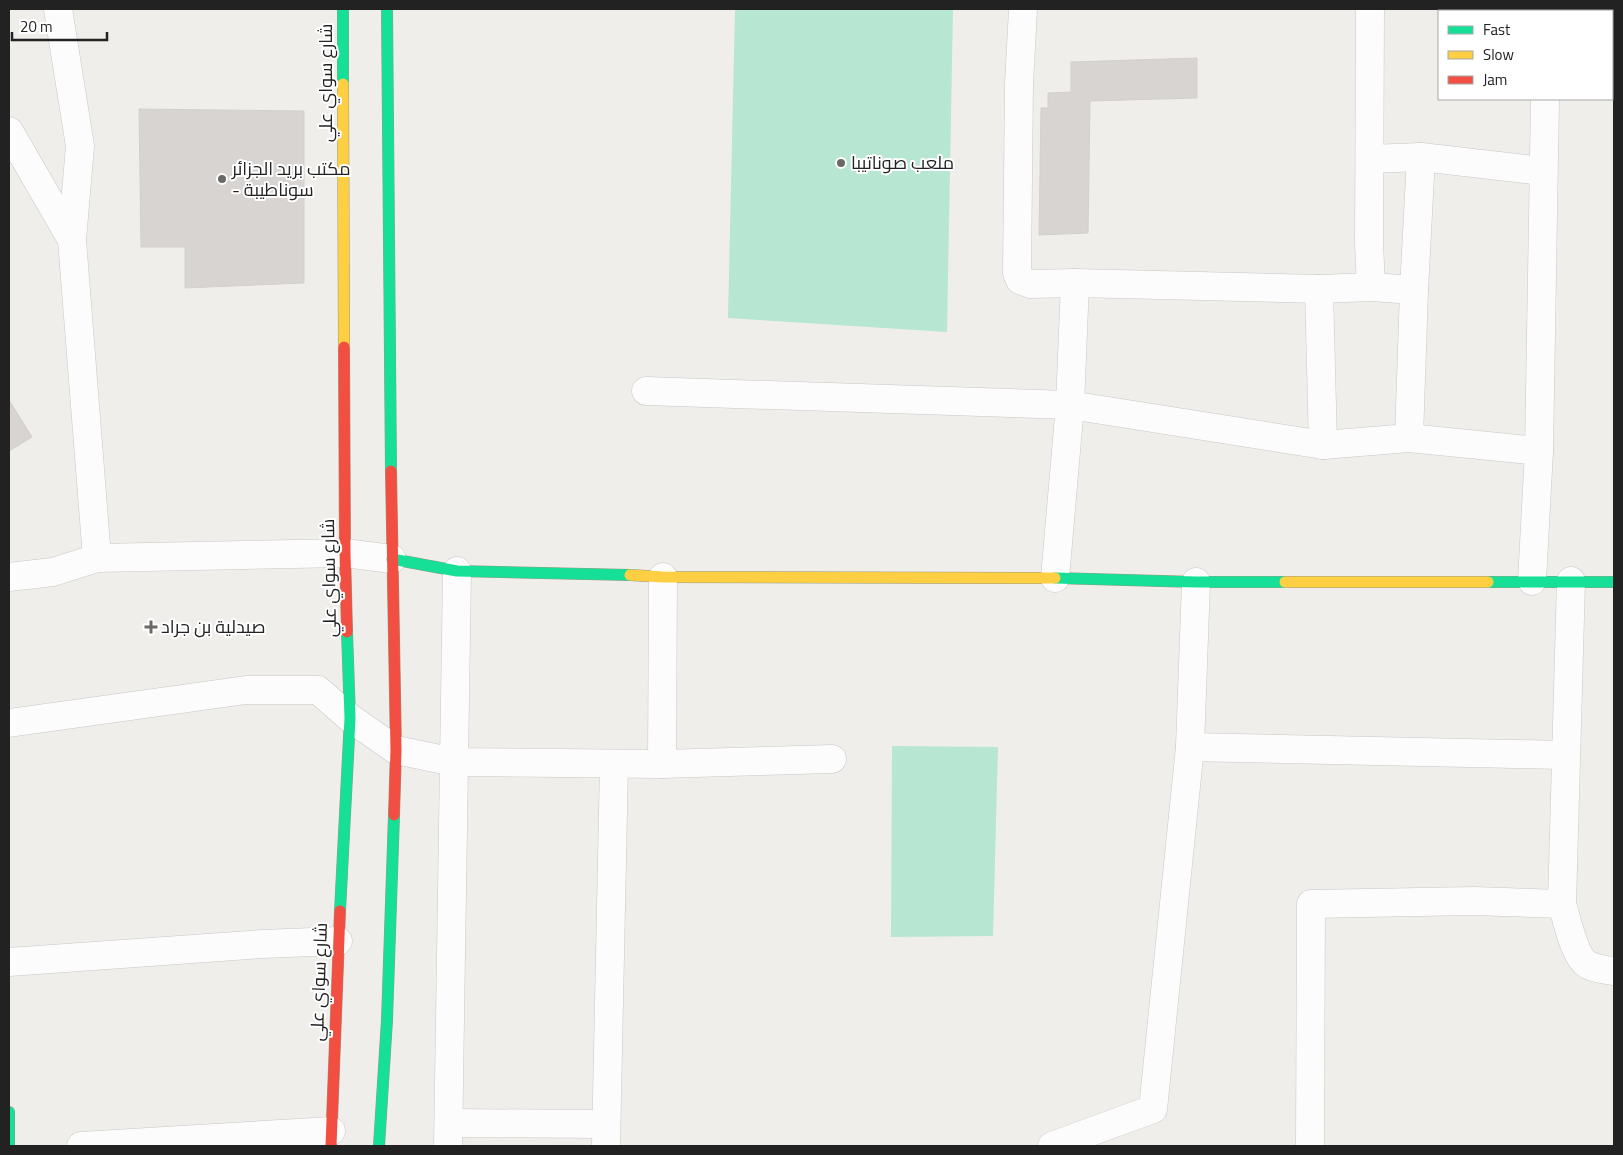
<svg xmlns="http://www.w3.org/2000/svg" width="1623" height="1155" font-family="'Titillium Web',Cairo,sans-serif">
<style>
.pitch{fill:#b7e6d2}
.building{fill:#d7d4d2;stroke:#d3d0cc}
.lines{fill:none;stroke-linecap:round;stroke-linejoin:round}
.street-casing{stroke:#c9c8c7;stroke-width:29}
.fast-casing{stroke:#999a82;stroke-width:12}
.slow-casing{stroke:#999a82;stroke-width:12}
.jam-casing{stroke:#999a82;stroke-width:12}
.street{stroke:#fdfcfc;stroke-width:28}
.fast{stroke:#16e098;stroke-width:11}
.slow{stroke:#ffcf43;stroke-width:11}
.jam{stroke:#f24e42;stroke-width:11}
.poi-dot{fill:#6a6968;stroke:#fff;stroke-width:2}
.labels{text-anchor:middle;stroke-width:4;stroke-linejoin:round;paint-order:stroke}
.street-label{font-size:18px;fill:#222;stroke:#fff}
.poi-label{font-size:18px;fill:#222;stroke:#fff;text-anchor:start}
</style>
<rect width="100%" height="100%" fill="#f0eeeb"/>
<g class="pitch">
<polygon points="735,9 953,9 947,332 728,318"/>
<polygon points="892,746 998,747 993,936 891,937"/>
</g>
<g class="building">
<polygon points="1197,58 1197,98 1090,101 1088,233 1039,235 1041,108 1048,108 1048,93 1071,92 1071,62"/>
<polygon points="139,109 304,111 304,283 185,288 185,247 141,247"/>
<polygon points="9,400 32,437 9,451"/>
</g>
<g class="lines">
<defs>
<g id="street">
<polyline points="58,9 80,146 72,240 97,558"/>
<polyline points="1023,9 1019,84 1017,273 1020,280 1031,284 1075,283"/>
<polyline points="1370,9 1369,243 1371,287"/>
<polyline points="1547,11 1547,9"/>
<polyline points="9,131 72,240"/>
<polyline points="1370,159 1421,157 1543,171"/>
<polyline points="1319,289 1323,445"/>
<polyline points="646,391 1070,405 1323,445 1409,438 1539,451 1545,99"/>
<polyline points="1409,438 1414,290 1421,157"/>
<polyline points="9,577 53,572 97,558 345,553 392,559"/>
<polyline points="1055,578 1070,405 1075,283 1319,289 1371,287 1414,290"/>
<polyline points="1532,581 1539,451"/>
<polyline points="9,723 246,690 318,690 350,718 396,750 454,762 662,764 832,759"/>
<polyline points="1190,747 1565,755"/>
<polyline points="662,764 663,577"/>
<path d="M1562,904C1567,919 1574,957 1588,965C1596,969 1605,970 1614,971"/>
<polyline points="9,962 262,944 338,941"/>
<polyline points="450,1123 606,1124"/>
<polyline points="81,1146 331,1131"/>
<polyline points="448,1146 457,571"/>
<polyline points="606,1146 614,764"/>
<polyline points="1052,1146 1153,1109 1190,747 1196,582"/>
<polyline points="1310,1146 1311,904 1474,901 1562,904 1571,581"/>
</g>
<g id="fast">
<polyline points="343,9 343,84"/>
<polyline points="387,9 391,471"/>
<polyline points="392,559 457,571 630,575"/>
<polyline points="1055,578 1196,582 1285,582"/>
<polyline points="1488,582 1614,582"/>
<polyline points="340,911 350,718 347,632"/>
<polyline points="9,1112 9,1146"/>
<polyline points="379,1146 387,1020 394,815"/>
</g>
<g id="slow">
<polyline points="343,84 344,347"/>
<polyline points="630,575 663,577 1055,578"/>
<polyline points="1285,582 1488,582"/>
</g>
<g id="jam">
<polyline points="344,347 345,553 347,632"/>
<polyline points="391,471 396,750 394,815"/>
<polyline points="331,1146 340,911"/>
</g>
</defs>
<use href="#street" class="street-casing"/>
<use href="#fast" class="fast-casing"/>
<use href="#slow" class="slow-casing"/>
<use href="#jam" class="jam-casing"/>
<use href="#street" class="street"/>
<use href="#fast" class="fast"/>
<use href="#slow" class="slow"/>
<use href="#jam" class="jam"/>
</g>
<g class="poi-dot">
<circle cx="841" cy="163" r="5"/>
<circle cx="222" cy="179" r="5"/>
<path d="M148.5 619.5h5v5h5v5h-5v5h-5v-5h-5v-5h5z"/>
</g>
<g class="labels">
<g class="street-label">
<text transform="translate(326 83) rotate(-90)" y="6">شارع سواي علي</text>
<text transform="translate(329 578) rotate(-91)" y="6">شارع سواي علي</text>
<text transform="translate(319 982) rotate(-88)" y="6">شارع سواي علي</text>
</g>
<g class="poi-label">
<text x="851" y="169">ملعب صوناتيبا</text>
<text x="232" y="175">مكتب بريد الجزائر<tspan x="232" dy="21">- سوناطيبة</tspan></text>
<text x="161" y="633">صيدلية بن جراد</text>
</g>
</g>
<rect width="1623" height="1155" fill="none" stroke="#222222" stroke-width="20"/>
<rect x="1438" y="10" width="175" height="90" fill="#ffffff" stroke="#a7a7a7"/>
<rect x="1448" y="26" width="25" height="8" fill="#16e098" stroke="#a7a7a7"/>
<text x="1483" y="35" font-size="15" fill="#222222">Fast</text>
<rect x="1448" y="51" width="25" height="8" fill="#ffcf43" stroke="#a7a7a7"/>
<text x="1483" y="60" font-size="15" fill="#222222">Slow</text>
<rect x="1448" y="76" width="25" height="8" fill="#f24e42" stroke="#a7a7a7"/>
<text x="1483" y="85" font-size="15" fill="#222222">Jam</text>
<path d="M12 32v8h95v-8" fill="none" stroke="#222222" stroke-width="2.5"/>
<text x="20" y="32" font-size="15" fill="#222222" stroke="#ffffff" stroke-width="4" paint-order="stroke">20 m</text>
</svg>
